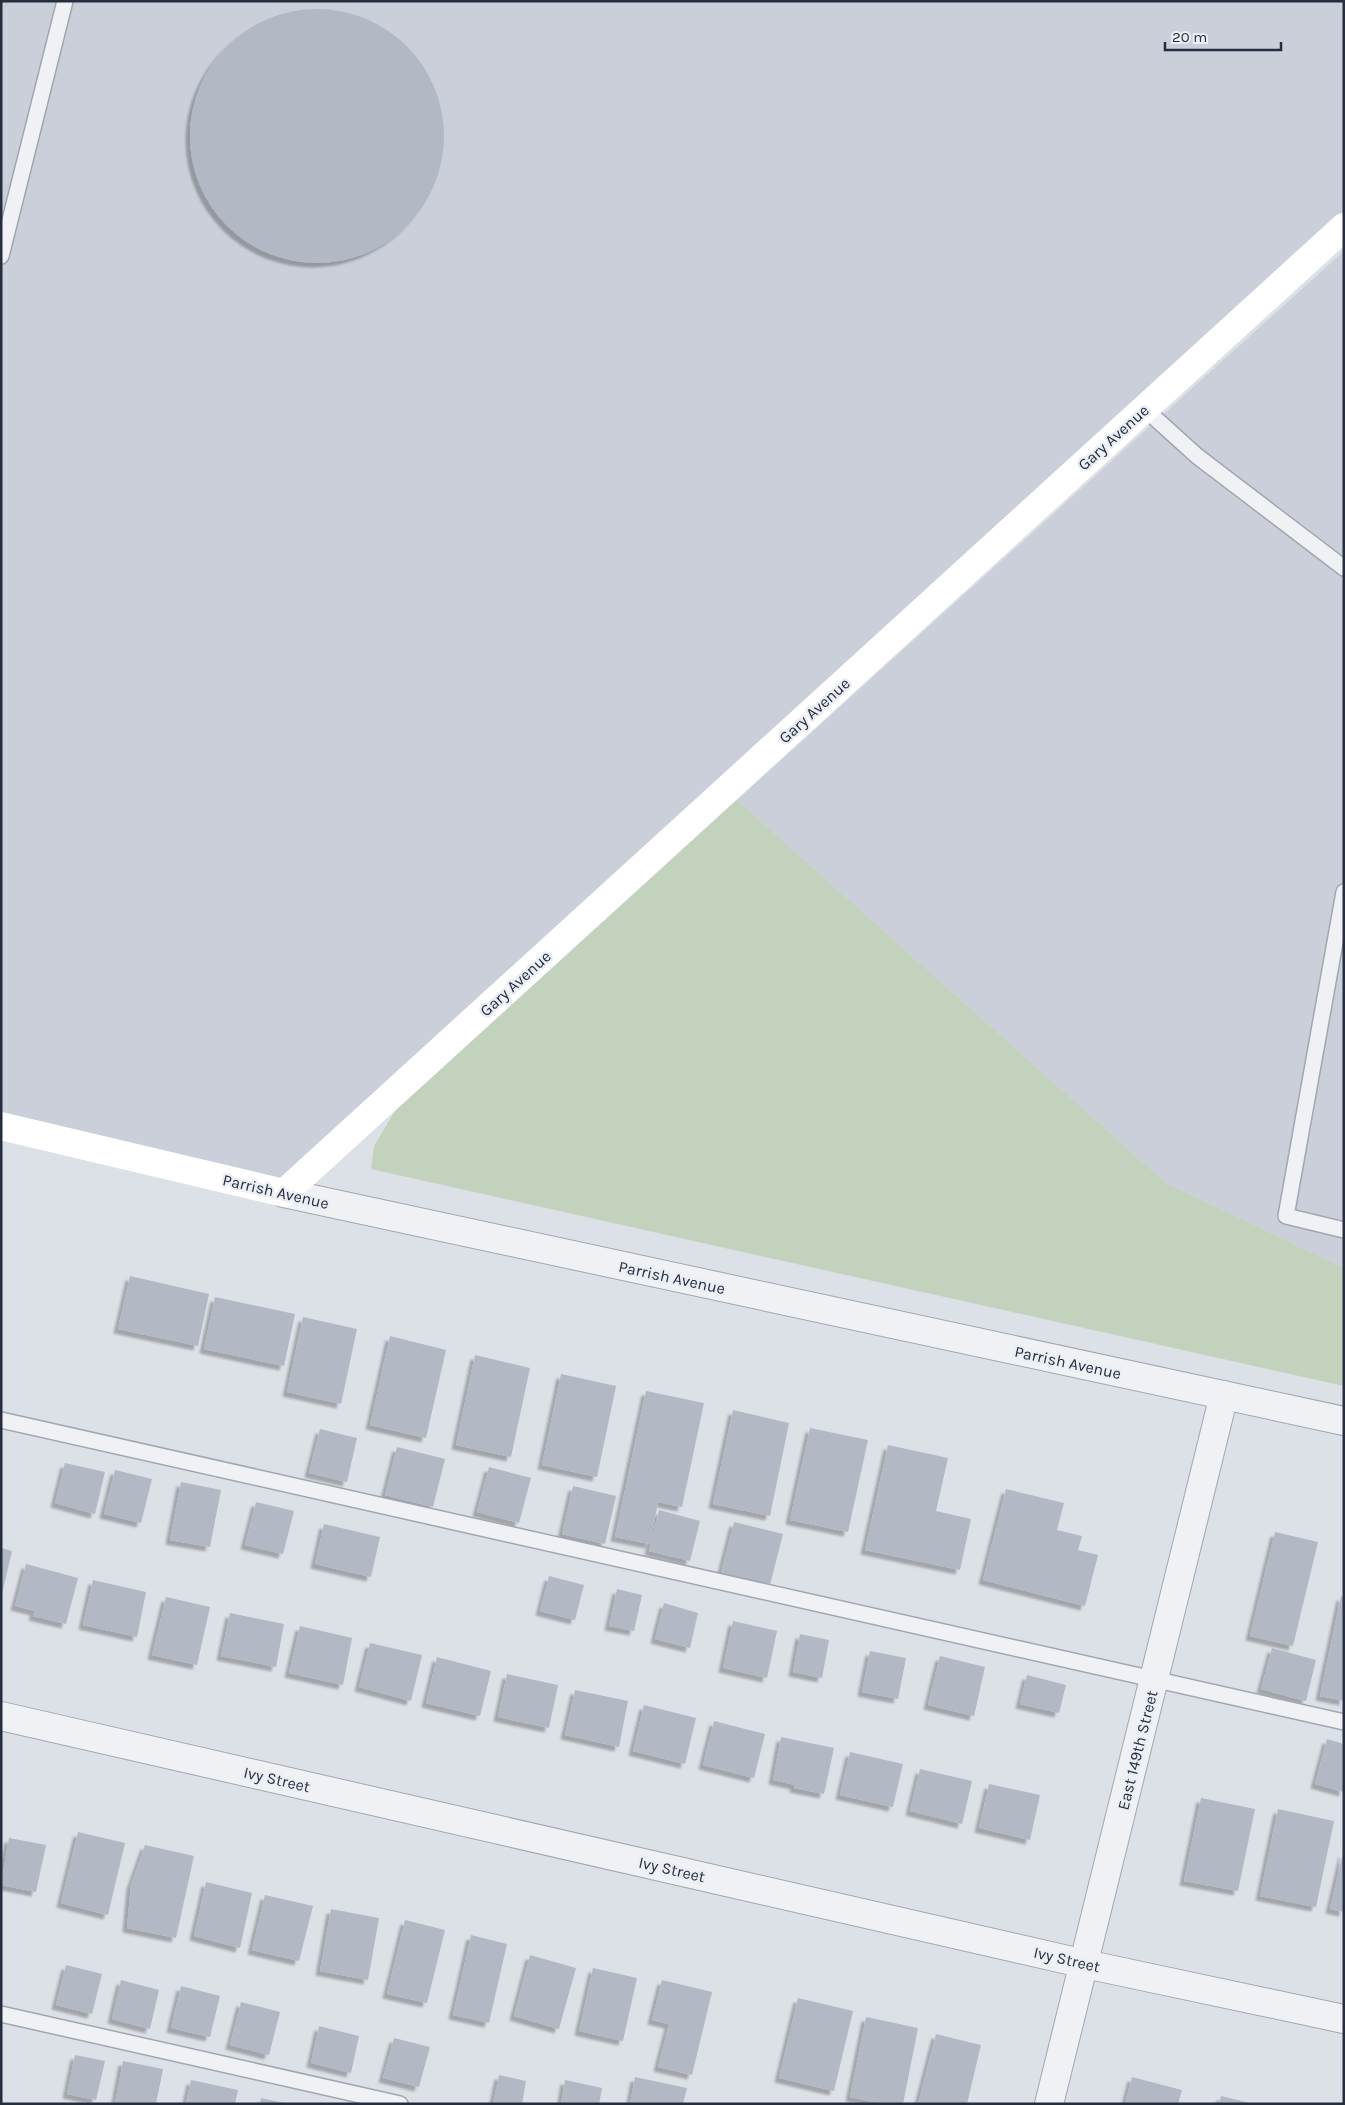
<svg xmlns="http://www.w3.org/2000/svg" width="1345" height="2105" font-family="Karla,sans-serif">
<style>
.built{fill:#cacfd9}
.green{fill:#c2d2bc}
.building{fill:#b3b9c4;filter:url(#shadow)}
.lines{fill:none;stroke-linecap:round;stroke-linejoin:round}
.lane-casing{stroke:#a1a7b1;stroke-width:18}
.street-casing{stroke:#a1a7b1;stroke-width:30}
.lane{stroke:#eff1f5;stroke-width:15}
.street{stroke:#eff1f5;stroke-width:28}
.secondary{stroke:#fff;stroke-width:28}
.labels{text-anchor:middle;stroke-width:5;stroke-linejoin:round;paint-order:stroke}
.street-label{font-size:16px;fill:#252e3e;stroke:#ebeff5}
</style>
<defs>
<filter id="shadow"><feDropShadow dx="-4.5" dy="4.5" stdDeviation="1" flood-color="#0004"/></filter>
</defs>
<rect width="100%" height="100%" fill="#dce0e7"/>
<g class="built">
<polygon points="1,1 1344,1 1344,224 284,1193 1,1128"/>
<polygon points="1344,251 1344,1268 1166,1183 737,800"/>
</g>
<polygon class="green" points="737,800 1166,1183 1344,1268 1344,1386 371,1169 374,1146 395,1111"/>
<g class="building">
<circle cx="317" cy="136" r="127"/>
<polygon points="130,1276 209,1294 198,1346 118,1329"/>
<polygon points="215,1297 295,1314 284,1366 204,1349"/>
<polygon points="303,1317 357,1329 341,1404 287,1392"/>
<polygon points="390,1336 446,1350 426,1438 370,1425"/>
<polygon points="475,1355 530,1368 511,1457 456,1445"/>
<polygon points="561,1374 616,1386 597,1477 542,1465"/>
<polygon points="646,1391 704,1403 682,1507 658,1502 650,1544 615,1537"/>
<polygon points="733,1410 789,1423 770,1516 713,1504"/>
<polygon points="810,1428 868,1440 848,1532 790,1520"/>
<polygon points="320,1429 357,1438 347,1482 309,1473"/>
<polygon points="888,1445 948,1458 936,1511 971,1519 960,1570 865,1550"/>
<polygon points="397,1447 445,1459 433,1507 385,1495"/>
<polygon points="65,1463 105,1472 95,1514 55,1503"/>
<polygon points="489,1467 531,1478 519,1523 477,1512"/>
<polygon points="115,1470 152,1479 141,1523 104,1514"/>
<polygon points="181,1482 221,1490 210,1547 170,1540"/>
<polygon points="573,1486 616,1496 605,1544 562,1534"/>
<polygon points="1006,1489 1064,1503 1057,1530 1082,1536 1078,1550 1098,1555 1085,1606 983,1580"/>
<polygon points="256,1502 294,1511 283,1554 245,1545"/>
<polygon points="659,1510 700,1521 690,1561 649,1551"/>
<polygon points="734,1522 783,1534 770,1585 721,1573"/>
<polygon points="324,1524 380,1537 371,1577 315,1564"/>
<polygon points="1275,1532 1318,1542 1293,1646 1250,1636"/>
<polygon points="1,1548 12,1551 2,1594 1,1594"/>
<polygon points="26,1564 78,1578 66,1624 33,1616 35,1611 15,1606"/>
<polygon points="549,1576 584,1585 575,1620 540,1611"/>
<polygon points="93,1580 146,1592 137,1637 83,1625"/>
<polygon points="617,1589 642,1595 634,1631 609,1626"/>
<polygon points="1341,1596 1344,1597 1344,1701 1320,1696"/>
<polygon points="166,1597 210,1607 197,1665 152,1655"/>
<polygon points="664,1603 698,1613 690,1648 655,1639"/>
<polygon points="230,1613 284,1624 276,1667 221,1656"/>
<polygon points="733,1621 777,1631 767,1678 723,1668"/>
<polygon points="300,1626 352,1638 343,1685 289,1673"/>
<polygon points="800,1634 829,1640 822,1678 793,1672"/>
<polygon points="370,1643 422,1655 411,1701 359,1687"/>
<polygon points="1272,1648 1316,1660 1306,1701 1261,1689"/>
<polygon points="870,1651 906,1658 898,1699 862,1692"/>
<polygon points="940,1656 985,1667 974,1716 928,1705"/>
<polygon points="437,1657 491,1671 480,1716 426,1703"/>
<polygon points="507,1674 558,1685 549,1728 498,1717"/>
<polygon points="1027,1675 1066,1685 1059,1713 1020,1704"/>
<polygon points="575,1690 628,1701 619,1747 565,1735"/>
<polygon points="644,1705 696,1718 685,1764 633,1751"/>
<polygon points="714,1721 765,1734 754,1778 703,1765"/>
<polygon points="781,1737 834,1748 824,1794 794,1788 795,1785 773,1780"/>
<polygon points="1327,1739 1344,1744 1344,1792 1315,1784"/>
<polygon points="850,1752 903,1764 893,1807 840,1795"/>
<polygon points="920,1769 972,1781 962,1824 910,1811"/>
<polygon points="989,1784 1040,1795 1030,1840 979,1828"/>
<polygon points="1201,1798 1255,1809 1238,1891 1184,1881"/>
<polygon points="1278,1809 1334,1821 1316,1907 1260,1896"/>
<polygon points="78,1832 125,1843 108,1915 61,1903"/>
<polygon points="9,1838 46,1845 36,1892 1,1885"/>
<polygon points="145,1845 194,1856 176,1938 127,1928 131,1885"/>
<polygon points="1343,1853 1344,1853 1344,1912 1330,1909"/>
<polygon points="206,1882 252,1893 240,1948 194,1936"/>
<polygon points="265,1895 313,1906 299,1961 252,1950"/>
<polygon points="331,1909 379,1918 368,1980 320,1971"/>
<polygon points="405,1920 445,1930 427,2003 387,1994"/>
<polygon points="471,1935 507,1944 489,2023 453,2015"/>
<polygon points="530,1955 576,1968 559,2029 514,2016"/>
<polygon points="66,1965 102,1974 92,2014 56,2005"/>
<polygon points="593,1968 637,1978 623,2041 579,2031"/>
<polygon points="121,1980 159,1990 150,2029 112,2019"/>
<polygon points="662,1980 712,1992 692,2075 658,2067 669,2024 652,2020"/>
<polygon points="181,1986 220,1996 210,2037 171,2028"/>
<polygon points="798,1998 853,2011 834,2091 779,2078"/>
<polygon points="241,2002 280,2012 269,2055 230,2045"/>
<polygon points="866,2017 918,2028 903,2104 884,2104 850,2097"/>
<polygon points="319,2026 359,2036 351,2073 311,2063"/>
<polygon points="936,2034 981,2045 967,2104 918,2104"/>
<polygon points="394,2038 430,2047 419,2087 383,2078"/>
<polygon points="75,2055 105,2061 96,2100 67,2094"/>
<polygon points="123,2061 163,2069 156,2104 115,2104"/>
<polygon points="499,2075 526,2081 522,2104 493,2104"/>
<polygon points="635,2077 687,2088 683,2104 630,2104"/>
<polygon points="1132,2077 1182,2090 1178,2104 1125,2104"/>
<polygon points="191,2080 238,2090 235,2104 186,2104"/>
<polygon points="565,2080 602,2088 599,2104 561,2104"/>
<polygon points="1221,2096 1250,2103 1250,2104 1219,2104"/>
<polygon points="261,2098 284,2103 284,2104 260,2104"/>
</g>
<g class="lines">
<defs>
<g id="lane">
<polyline points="1,256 65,1"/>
<polyline points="1145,409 1197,456 1344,568"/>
<polyline points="1344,892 1286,1216 1344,1230"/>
<polyline points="1,1420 1344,1722"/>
<polyline points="1,2014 400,2104"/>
</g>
<g id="street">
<polyline points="284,1193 1344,1421"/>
<polyline points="1,1716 1085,1964 1344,2019"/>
<polyline points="1049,2104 1224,1395"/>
</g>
</defs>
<use href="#lane" class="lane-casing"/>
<use href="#street" class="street-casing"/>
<use href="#lane" class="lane"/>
<use href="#street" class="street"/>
<polyline class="secondary" points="1,1126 284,1193 1344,227"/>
</g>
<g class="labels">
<g class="street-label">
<text transform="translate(1113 437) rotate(-42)" y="6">Gary Avenue</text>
<text transform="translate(814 710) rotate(-42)" y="6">Gary Avenue</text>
<text transform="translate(515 983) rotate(-42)" y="6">Gary Avenue</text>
<text transform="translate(276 1191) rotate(13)" y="6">Parrish Avenue</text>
<text transform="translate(672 1277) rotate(12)" y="6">Parrish Avenue</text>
<text transform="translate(1068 1362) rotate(12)" y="6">Parrish Avenue</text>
<text transform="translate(1137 1750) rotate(-76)" y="6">East 149th Street</text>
<text transform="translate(277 1779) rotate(13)" y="6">Ivy Street</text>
<text transform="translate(672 1869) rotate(13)" y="6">Ivy Street</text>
<text transform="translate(1067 1959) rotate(13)" y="6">Ivy Street</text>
</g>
</g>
<rect width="1345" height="2105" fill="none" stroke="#252e3e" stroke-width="5"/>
<path d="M1165 42v8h116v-8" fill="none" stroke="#252e3e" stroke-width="2.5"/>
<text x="1172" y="42" font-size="15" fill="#252e3e" stroke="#ebeff5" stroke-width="4" paint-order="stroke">20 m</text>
</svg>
